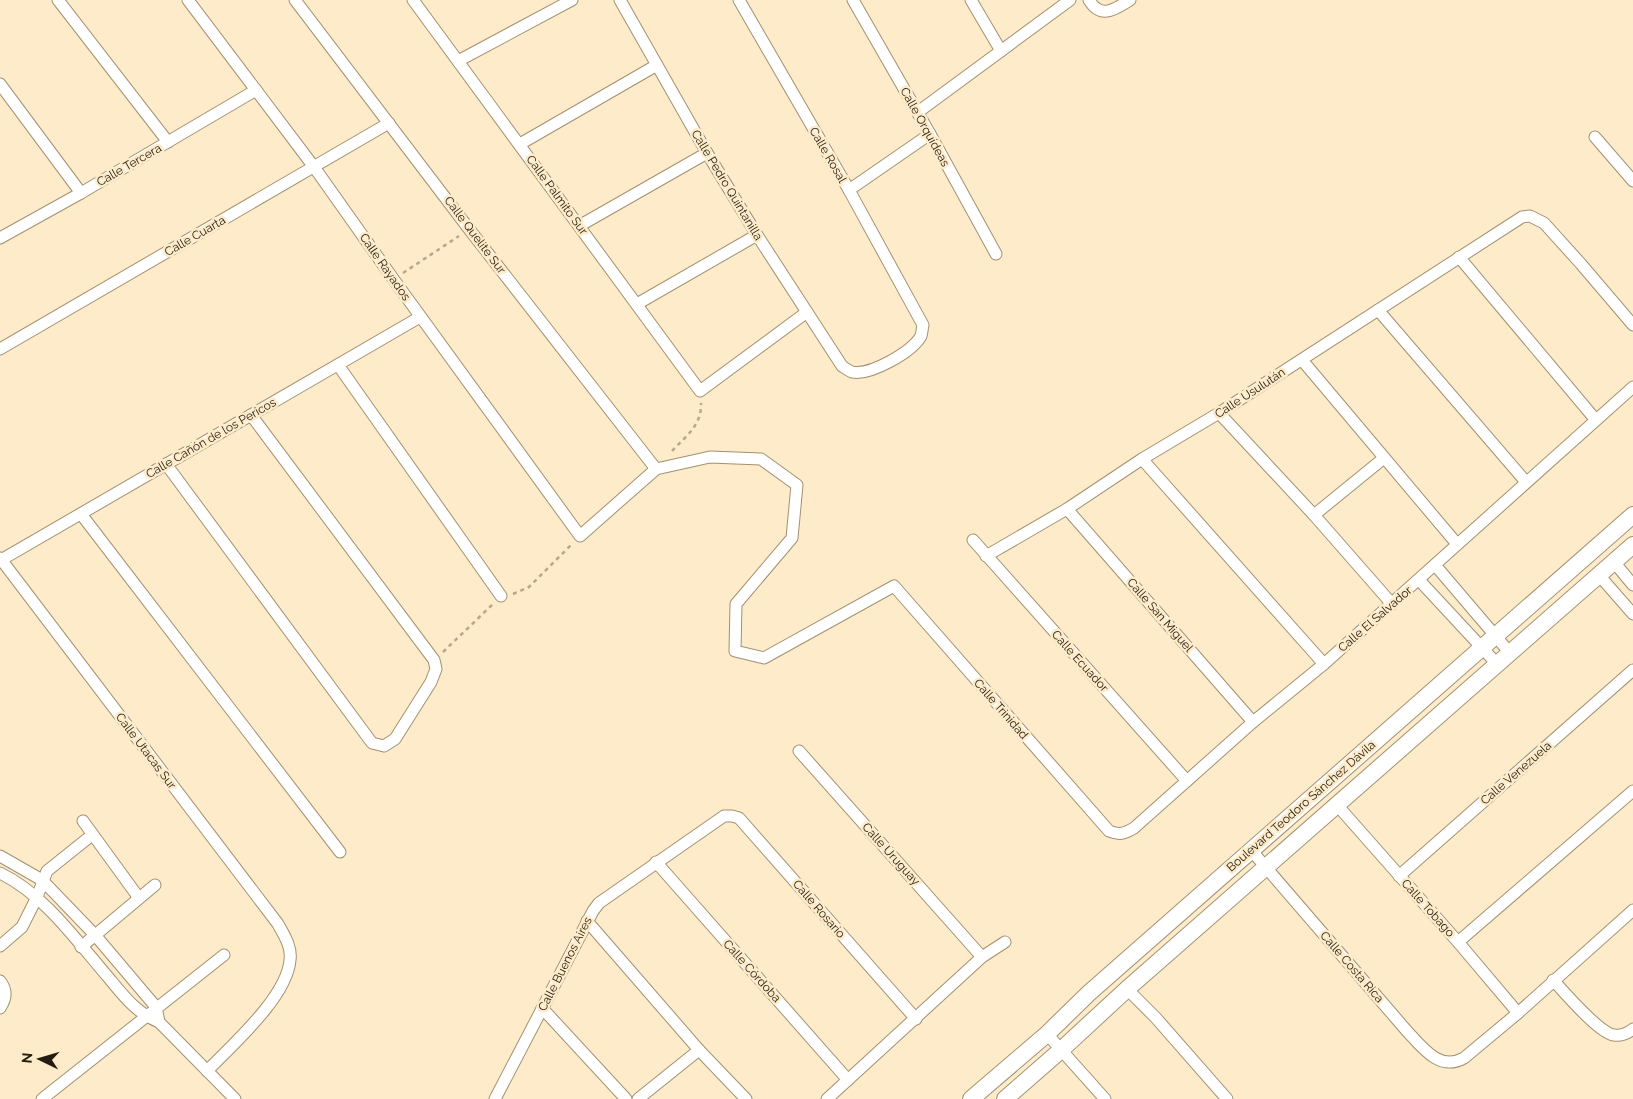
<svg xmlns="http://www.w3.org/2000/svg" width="1633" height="1099" font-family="Raleway,sans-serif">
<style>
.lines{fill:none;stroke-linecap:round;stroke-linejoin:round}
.street-casing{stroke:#a29171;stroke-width:13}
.secondary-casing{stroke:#a29171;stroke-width:18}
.path{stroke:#b6a88d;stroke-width:2.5;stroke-dasharray:4 4;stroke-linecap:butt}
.street{stroke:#fff;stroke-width:11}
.secondary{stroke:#fff;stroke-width:16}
.labels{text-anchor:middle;stroke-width:5;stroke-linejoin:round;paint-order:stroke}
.street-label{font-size:12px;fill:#231c10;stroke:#fdebc9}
</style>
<rect width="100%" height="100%" fill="#fdebc9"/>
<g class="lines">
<defs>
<g id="street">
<polyline points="58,0 168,142"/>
<path d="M188,0L314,167L394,280L580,536L656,469L710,457L761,459L797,485L792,538L736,604L735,651L764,658L894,586L1109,831C1119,835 1124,834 1134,828L1253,722L1324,664L1633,387"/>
<polyline points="295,0 469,229 656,469"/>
<polyline points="413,0 700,391 807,312"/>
<path d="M620,0L707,153L757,235L842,366C845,368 849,371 852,372C870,376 912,352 921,336C922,333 922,329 923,325L849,190L739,0"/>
<polyline points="853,0 930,134 996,254"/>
<polyline points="971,0 1001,51"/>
<path d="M1089,0C1101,20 1115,9 1130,0"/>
<polyline points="458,61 572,0"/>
<polyline points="0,84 81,193"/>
<polyline points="918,112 1070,0"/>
<polyline points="1595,137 1633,181"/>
<polyline points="520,144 657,65"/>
<polyline points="849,190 930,134"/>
<polyline points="579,226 707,153"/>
<polyline points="0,238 81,193 256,90"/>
<polyline points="1459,257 1595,419"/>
<polyline points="637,304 757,235"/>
<polyline points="1378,310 1526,482"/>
<polyline points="0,349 389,123"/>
<polyline points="1302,360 1457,544"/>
<polyline points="338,365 501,596"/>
<polyline points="1219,413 1314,515 1392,604"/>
<polyline points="1142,459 1324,664"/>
<polyline points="166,464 372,743 384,746 395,739 431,682 436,669 434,660 251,415"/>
<polyline points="1067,509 1253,722"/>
<polyline points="81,514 340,852"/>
<polyline points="1314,515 1384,458"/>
<polyline points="973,540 1187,781"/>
<polyline points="986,556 1067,509 1142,459 1219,413 1522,217 1530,216 1544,223 1581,264 1633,325"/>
<path d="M0,558L278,924C284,935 292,947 290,960C287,997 233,1044 207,1071"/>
<polyline points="1,560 420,317"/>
<polyline points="1614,562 1633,585"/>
<polyline points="1435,565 1510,653"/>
<polyline points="1598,574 1633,614"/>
<polyline points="1419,580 1498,665"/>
<polyline points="799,751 982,957"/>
<polyline points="1337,805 1458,942 1518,1013"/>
<polyline points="83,821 139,898"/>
<path d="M1251,850L1406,1030C1422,1047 1439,1072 1464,1058L1518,1013L1633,910"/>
<polyline points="0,856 42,880 95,935 156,1007 159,1022"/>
<polyline points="656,862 848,1080"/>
<path d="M0,873C44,894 76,940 108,977C123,995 136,1013 159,1022L235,1099"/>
<polyline points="1399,876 1633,670"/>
<polyline points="587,921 699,1050 746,1099"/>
<polyline points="1458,942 1633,791"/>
<polyline points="0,946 22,927 37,897 47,871 92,835"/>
<polyline points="81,947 155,885"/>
<path d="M1553,980C1565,993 1599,1033 1614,1035C1621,1036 1628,1033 1633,1029"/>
<path d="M0,981C7,990 7,998 0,1008"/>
<polyline points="1127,989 1156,1018 1227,1099"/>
<polyline points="542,1008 626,1099"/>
<polyline points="1047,1034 1105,1099"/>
<polyline points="42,1099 224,955"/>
<polyline points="495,1099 593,911 599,903 724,816 732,816 739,818 916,1019"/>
<polyline points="638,1099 699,1050"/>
<polyline points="827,1099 982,957 1005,942"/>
</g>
<g id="secondary">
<polyline points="971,1099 1047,1034 1089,993 1633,515"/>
<polyline points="1005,1099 1061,1050 1127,989 1633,545"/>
</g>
</defs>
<use href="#street" class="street-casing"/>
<use href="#secondary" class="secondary-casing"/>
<g class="path">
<polyline points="403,273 459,236"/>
<path d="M672,451C686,436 702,425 701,403"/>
<polyline points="513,594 529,587 571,545"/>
<polyline points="443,652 493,604"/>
</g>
<use href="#street" class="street"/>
<use href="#secondary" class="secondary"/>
</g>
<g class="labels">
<g class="street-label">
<text transform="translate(925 127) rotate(61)" y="4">Calle Orquídeas</text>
<text transform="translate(828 155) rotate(60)" y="4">Calle Rosal</text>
<text transform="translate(129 165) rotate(-30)" y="4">Calle Tercera</text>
<text transform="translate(727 185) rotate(59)" y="4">Calle Pedro Quintanilla</text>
<text transform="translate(557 195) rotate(54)" y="4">Calle Palmito Sur</text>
<text transform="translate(475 235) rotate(53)" y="4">Calle Quelite Sur</text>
<text transform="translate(195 236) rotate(-30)" y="4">Calle Cuarta</text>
<text transform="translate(385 267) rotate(55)" y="4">Calle Rayados</text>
<text transform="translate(1250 393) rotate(-33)" y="4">Calle Usulután</text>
<text transform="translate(211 438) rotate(-30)" y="4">Calle Cañón de los Pericos</text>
<text transform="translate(1160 615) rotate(49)" y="4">Calle San Miguel</text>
<text transform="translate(1375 619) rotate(-41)" y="4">Calle El Salvador</text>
<text transform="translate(1080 661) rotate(48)" y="4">Calle Ecuador</text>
<text transform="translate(1001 709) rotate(49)" y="4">Calle Trinidad</text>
<text transform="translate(146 751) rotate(53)" y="4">Calle Utacas Sur</text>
<text transform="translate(1516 773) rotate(-41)" y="4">Calle Venezuela</text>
<text transform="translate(1301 806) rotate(-41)" y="4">Boulevard Teodoro Sánchez Dávila</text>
<text transform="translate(891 854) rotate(48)" y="4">Calle Uruguay</text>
<text transform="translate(1428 908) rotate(48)" y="4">Calle Tobago</text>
<text transform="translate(819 909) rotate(49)" y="4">Calle Rosario</text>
<text transform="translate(565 964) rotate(-63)" y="4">Calle Buenos Aires</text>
<text transform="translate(1352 967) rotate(49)" y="4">Calle Costa Rica</text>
<text transform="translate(752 971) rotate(48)" y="4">Calle Córdoba</text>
</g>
</g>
<g transform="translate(40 1059) rotate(275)" stroke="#fdebc9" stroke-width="4" paint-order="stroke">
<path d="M0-4L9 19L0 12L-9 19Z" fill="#231c10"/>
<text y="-8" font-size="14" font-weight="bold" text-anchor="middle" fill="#231c10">N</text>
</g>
</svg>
